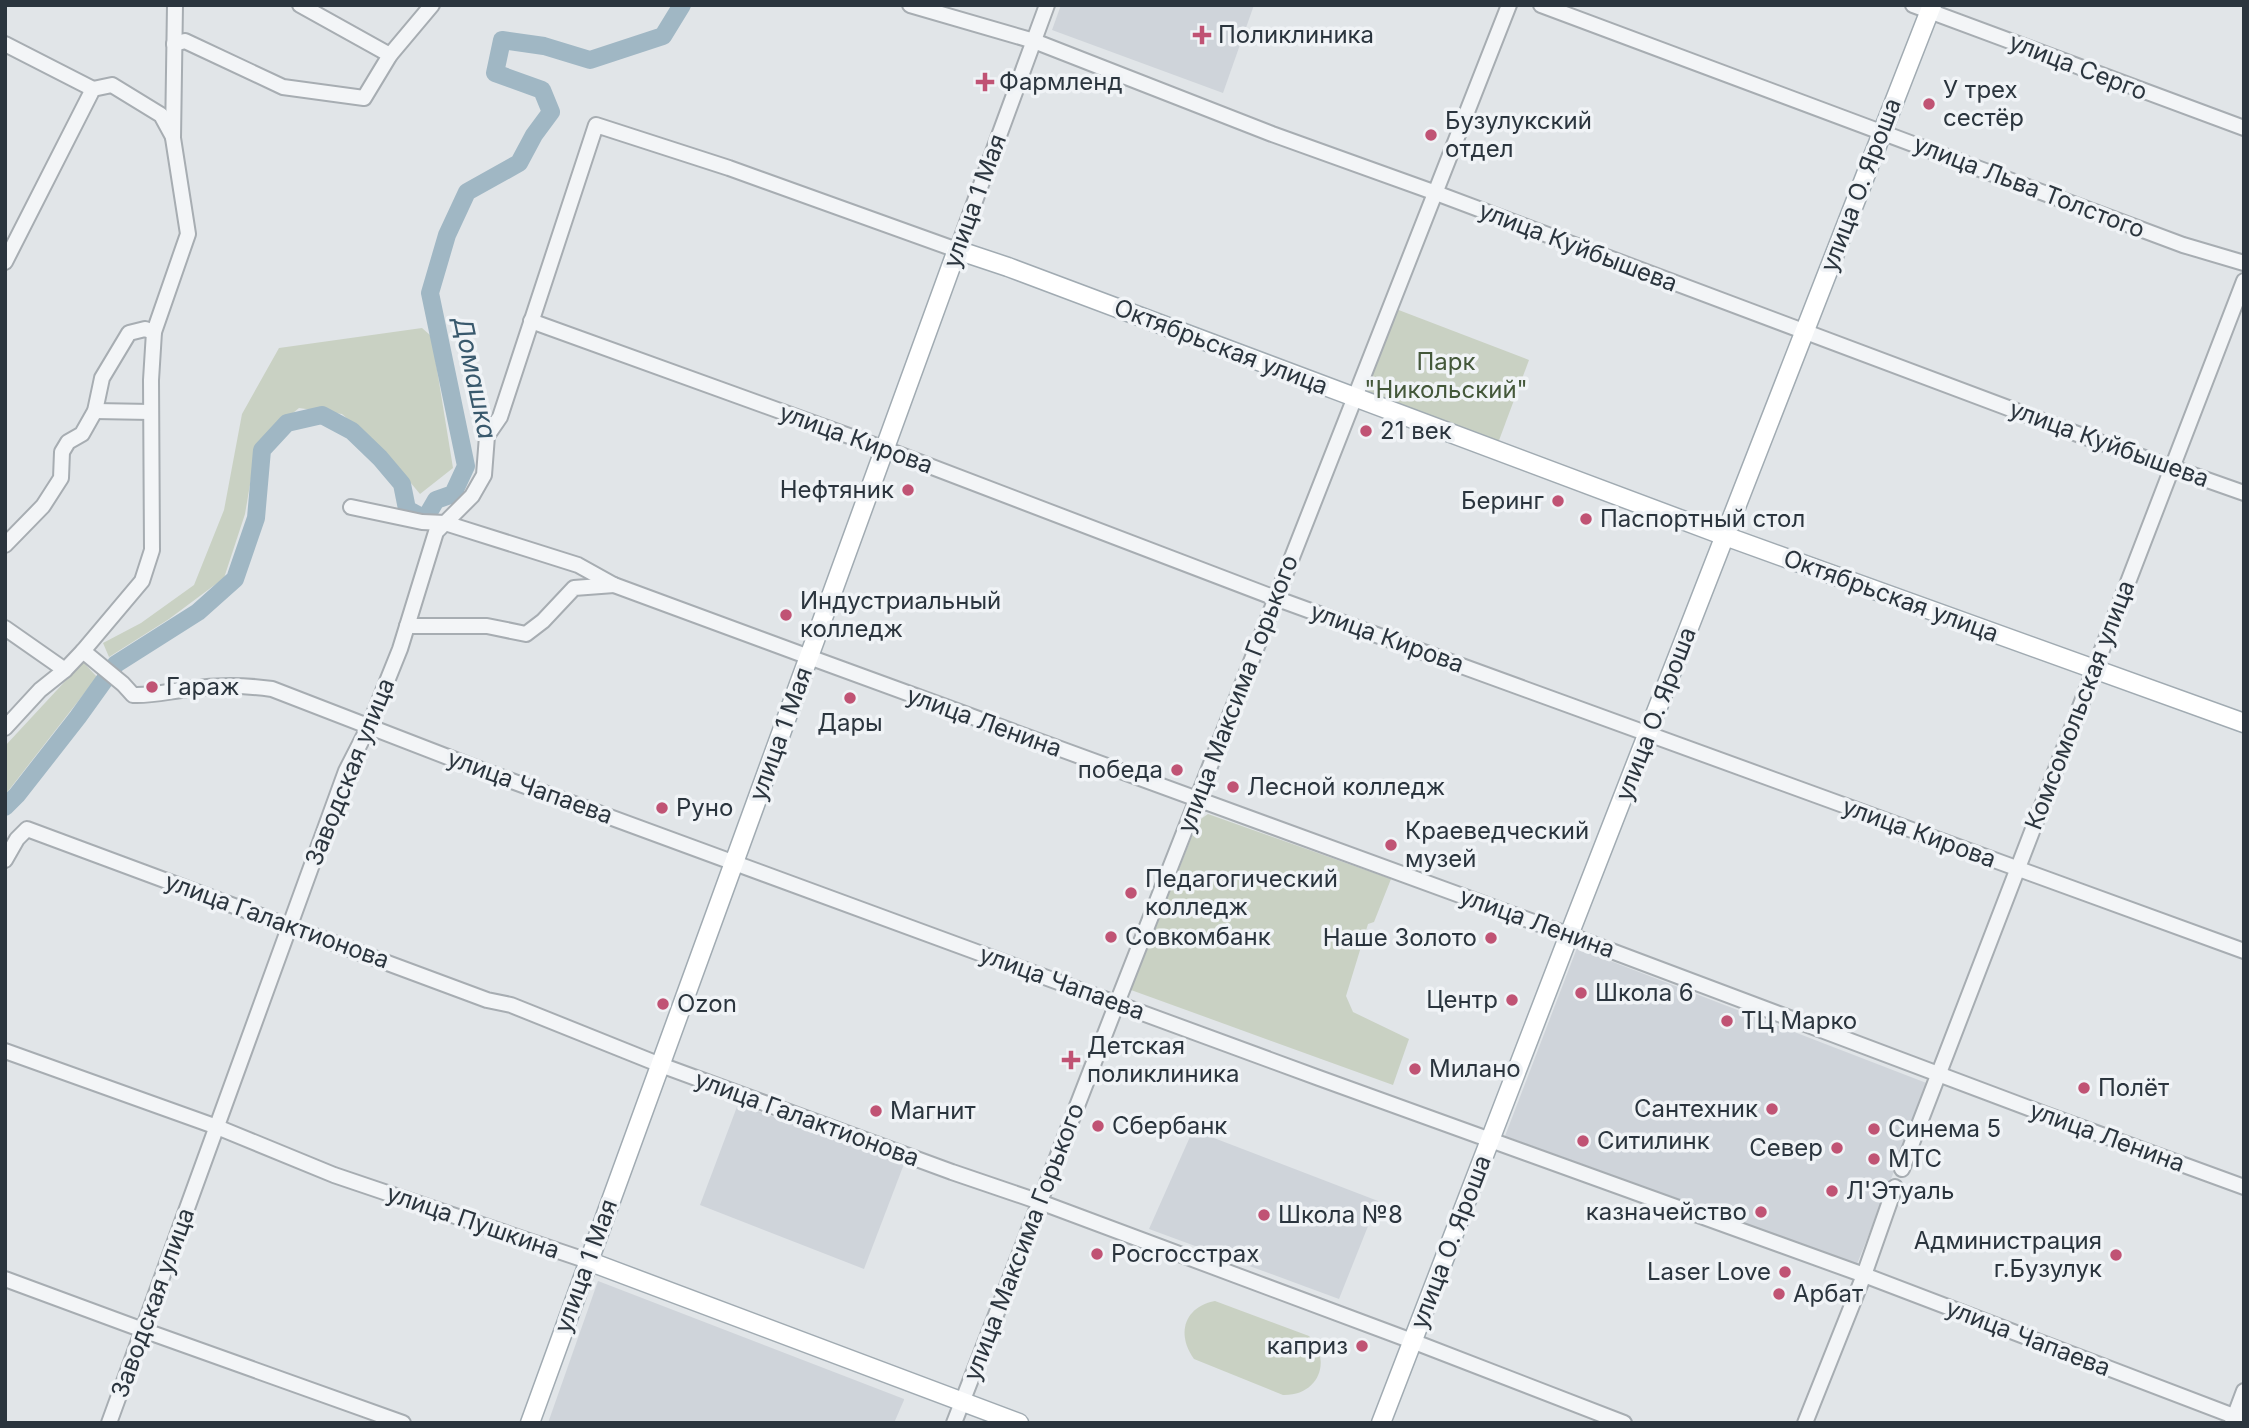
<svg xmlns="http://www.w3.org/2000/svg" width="2249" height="1428" font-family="Inter,sans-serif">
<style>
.built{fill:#cfd4da}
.green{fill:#c9d1c3}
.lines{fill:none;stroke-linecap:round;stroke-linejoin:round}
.river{stroke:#a0b7c4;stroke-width:18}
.minor-casing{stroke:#a7adb2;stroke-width:18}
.major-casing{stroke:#a1abb2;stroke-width:21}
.minor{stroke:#f3f5f7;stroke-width:14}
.major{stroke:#fff;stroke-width:18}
.poi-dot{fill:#c05374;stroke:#f0f3f6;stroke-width:2.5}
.labels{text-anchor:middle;stroke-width:7;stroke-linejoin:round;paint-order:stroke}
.poi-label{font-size:24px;fill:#2b353e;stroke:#f0f3f6;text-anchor:start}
.street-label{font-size:24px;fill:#2b353e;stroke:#f0f3f6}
.park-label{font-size:24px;fill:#44583a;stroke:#f0f3f6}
.water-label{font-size:26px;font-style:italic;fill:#39596d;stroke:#f0f3f6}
</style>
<rect width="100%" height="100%" fill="#e1e5e8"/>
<g class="built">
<polygon points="1061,5 1254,5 1223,93 1052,30"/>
<polygon points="1577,948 1929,1084 1857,1264 1505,1136"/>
<polygon points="738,1104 904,1164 864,1269 700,1205"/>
<polygon points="1193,1130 1378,1201 1339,1299 1149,1229"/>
<polygon points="598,1281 904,1399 904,1400 894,1423 548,1423"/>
</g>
<g class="green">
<polygon points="1396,309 1529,360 1498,443 1364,393"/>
<polygon points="422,328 430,335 433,345 453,468 420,494 385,452 342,414 299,408 257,443 245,514 224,578 169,619 109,657 103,643 141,623 194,585 224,510 242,414 279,348"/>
<polygon points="83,662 97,677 5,795 5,746"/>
<polygon points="1208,814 1391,879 1374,922 1368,924 1346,996 1353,1012 1409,1039 1393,1085 1131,990 1198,821"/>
<path d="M1215,1301L1309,1336C1333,1361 1318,1396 1283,1395L1194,1359C1176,1334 1184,1307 1215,1301Z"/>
</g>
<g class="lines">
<polyline class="river" points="5,807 17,795 78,717 116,664 198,612 235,579 256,518 262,450 287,423 322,415 352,431 380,458 402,484 407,509 425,519 436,500 453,494 466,466 430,293 447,235 467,192 519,163 534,135 551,112 542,90 495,73 502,40 544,46 590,60 663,36 682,5"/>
<defs>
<g id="minor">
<polyline points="300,5 390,55"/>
<polyline points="910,5 1034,41 1272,134 1436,193 2088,438 2244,493"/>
<polyline points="1541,5 2183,245 2244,263"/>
<polyline points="1913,5 2244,128"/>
<polyline points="5,44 93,89"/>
<polyline points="174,44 185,41 283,87 364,98 390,55 432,5"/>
<polyline points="5,262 93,89 112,85 161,115 173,137"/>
<polyline points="531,321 885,449 1275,598 2244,951"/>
<polyline points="95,411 151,412"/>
<polyline points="351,507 422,522 445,523 578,565 614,585 809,657 1569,935 2047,1115 2244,1187"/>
<polyline points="5,545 43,506 61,478 62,452 68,442 82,434 95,411 102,378 129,333 145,329 154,332"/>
<polyline points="407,626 487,626 526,634 543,621 574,588 614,585"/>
<polyline points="5,628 65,670"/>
<path d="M83,651L123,684L133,695C152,696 170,691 189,689C217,685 244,685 272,689L471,766L1319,1078L1864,1275L2244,1420"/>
<polyline points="5,728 40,690 65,670 83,651 142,581 152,550 151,380 154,332 188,234 173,138 175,5"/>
<polyline points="5,860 17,839 27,829 487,1000 511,1005 658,1064 952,1172 1040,1202 1412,1341 1624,1423"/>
<polyline points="5,1051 217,1127 334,1175 588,1261"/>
<polyline points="1902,1169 2244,281"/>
<polyline points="5,1279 143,1330 403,1423"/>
<polyline points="109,1423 346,771 369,726 400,649 436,532 472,496 484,475 487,436 500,417 596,125 729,168 957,250 1047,5"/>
<polyline points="954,1423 1117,1003 1509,5"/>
<polyline points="1805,1423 1864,1275 1895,1187"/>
<polyline points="2232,1423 2244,1391"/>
</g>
<g id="major">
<polyline points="588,1261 1019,1423"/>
<path d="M530,1423C670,1031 815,641 957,250L1008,267L1725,536L2244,723"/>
<polyline points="1381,1423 1569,935 1932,5"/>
</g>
</defs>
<use href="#minor" class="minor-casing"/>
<use href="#major" class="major-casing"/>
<use href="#minor" class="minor"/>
<use href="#major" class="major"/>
</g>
<g class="poi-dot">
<path d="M1198.5 24.5h7v7h7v7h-7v7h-7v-7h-7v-7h7z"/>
<path d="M981.5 71.5h7v7h7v7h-7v7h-7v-7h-7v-7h7z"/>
<circle cx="1929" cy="104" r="7"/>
<circle cx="1431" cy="135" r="7"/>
<circle cx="1366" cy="431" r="7"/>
<circle cx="908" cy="490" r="7"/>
<circle cx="1558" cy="501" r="7"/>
<circle cx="1586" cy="519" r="7"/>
<circle cx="786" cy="615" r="7"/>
<circle cx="152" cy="687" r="7"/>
<circle cx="850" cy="698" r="7"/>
<circle cx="1177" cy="770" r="7"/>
<circle cx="1233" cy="787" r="7"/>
<circle cx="662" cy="808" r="7"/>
<circle cx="1391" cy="845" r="7"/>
<circle cx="1131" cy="893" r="7"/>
<circle cx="1111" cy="937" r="7"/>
<circle cx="1491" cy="938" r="7"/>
<circle cx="1581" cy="993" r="7"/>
<circle cx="1512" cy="1000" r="7"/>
<circle cx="663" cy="1004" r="7"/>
<circle cx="1727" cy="1021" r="7"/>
<path d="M1067.5 1049.5h7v7h7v7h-7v7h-7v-7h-7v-7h7z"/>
<circle cx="1415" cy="1069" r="7"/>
<circle cx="2084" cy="1088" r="7"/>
<circle cx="1772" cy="1109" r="7"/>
<circle cx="876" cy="1111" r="7"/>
<circle cx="1098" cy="1126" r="7"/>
<circle cx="1874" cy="1129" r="7"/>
<circle cx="1583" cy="1141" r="7"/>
<circle cx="1837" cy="1148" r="7"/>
<circle cx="1874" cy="1159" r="7"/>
<circle cx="1832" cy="1191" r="7"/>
<circle cx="1761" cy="1212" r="7"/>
<circle cx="1264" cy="1215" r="7"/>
<circle cx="1097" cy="1254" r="7"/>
<circle cx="2116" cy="1255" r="7"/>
<circle cx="1785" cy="1272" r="7"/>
<circle cx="1779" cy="1294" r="7"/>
<circle cx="1362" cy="1346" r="7"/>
</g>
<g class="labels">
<g class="poi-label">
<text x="1218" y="43">Поликлиника</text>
<text x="999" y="90">Фармленд</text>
<text x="1943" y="98">У трех<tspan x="1943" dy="28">сестёр</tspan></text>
<text x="1445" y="129">Бузулукский<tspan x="1445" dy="28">отдел</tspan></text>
<text x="1380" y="439">21 век</text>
<text x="894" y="498" text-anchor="end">Нефтяник</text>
<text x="1544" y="509" text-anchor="end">Беринг</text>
<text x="1600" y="527">Паспортный стол</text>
<text x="800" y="609">Индустриальный<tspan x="800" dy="28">колледж</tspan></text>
<text x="166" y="695">Гараж</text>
<text x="850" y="731" text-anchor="middle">Дары</text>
<text x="1163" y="778" text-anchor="end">победа</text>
<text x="1247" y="795">Лесной колледж</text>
<text x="676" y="816">Руно</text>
<text x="1405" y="839">Краеведческий<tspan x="1405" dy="28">музей</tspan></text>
<text x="1145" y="887">Педагогический<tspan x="1145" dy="28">колледж</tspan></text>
<text x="1125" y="945">Совкомбанк</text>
<text x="1477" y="946" text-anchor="end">Наше Золото</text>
<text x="1595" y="1001">Школа 6</text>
<text x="1498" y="1008" text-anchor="end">Центр</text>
<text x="677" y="1012">Ozon</text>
<text x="1741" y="1029">ТЦ Марко</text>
<text x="1087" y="1054">Детская<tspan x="1087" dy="28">поликлиника</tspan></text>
<text x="1429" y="1077">Милано</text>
<text x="2098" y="1096">Полёт</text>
<text x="1758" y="1117" text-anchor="end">Сантехник</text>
<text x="890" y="1119">Магнит</text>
<text x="1112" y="1134">Сбербанк</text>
<text x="1888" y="1137">Синема 5</text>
<text x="1597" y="1149">Ситилинк</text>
<text x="1823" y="1156" text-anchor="end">Север</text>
<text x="1888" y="1167">МТС</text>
<text x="1846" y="1199">Л'Этуаль</text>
<text x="1747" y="1220" text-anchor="end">казначейство</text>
<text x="1278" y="1223">Школа №8</text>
<text x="2102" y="1249" text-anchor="end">Администрация<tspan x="2102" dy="28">г.Бузулук</tspan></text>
<text x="1111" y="1262">Росгосстрах</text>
<text x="1771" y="1280" text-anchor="end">Laser Love</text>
<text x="1793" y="1302">Арбат</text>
<text x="1348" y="1354" text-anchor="end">каприз</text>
</g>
<g class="street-label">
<text transform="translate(2078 67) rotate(21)" y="8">улица Серго</text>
<text transform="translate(1861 185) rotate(-69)" y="8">улица О. Яроша</text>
<text transform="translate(2029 187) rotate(21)" y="8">улица Льва Толстого</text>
<text transform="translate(975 201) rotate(-70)" y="8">улица 1 Мая</text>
<text transform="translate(1578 247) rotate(21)" y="8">улица Куйбышева</text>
<text transform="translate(1221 347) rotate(21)" y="8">Октябрьская улица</text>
<text transform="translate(856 439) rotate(20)" y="8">улица Кирова</text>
<text transform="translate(2109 444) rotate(20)" y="8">улица Куйбышева</text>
<text transform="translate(1891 596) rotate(20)" y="8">Октябрьская улица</text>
<text transform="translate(1387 638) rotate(20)" y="8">улица Кирова</text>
<text transform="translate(1238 694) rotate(-69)" y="8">улица Максима Горького</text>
<text transform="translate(2080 705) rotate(-69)" y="8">Комсомольская улица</text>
<text transform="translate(1656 714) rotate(-69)" y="8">улица О. Яроша</text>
<text transform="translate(984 722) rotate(20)" y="8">улица Ленина</text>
<text transform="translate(781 734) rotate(-70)" y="8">улица 1 Мая</text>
<text transform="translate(350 772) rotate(-68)" y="8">Заводская улица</text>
<text transform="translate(530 787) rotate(20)" y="8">улица Чапаева</text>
<text transform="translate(1919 833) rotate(20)" y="8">улица Кирова</text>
<text transform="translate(277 921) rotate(20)" y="8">улица Галактионова</text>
<text transform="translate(1537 923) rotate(20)" y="8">улица Ленина</text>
<text transform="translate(1062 983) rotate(20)" y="8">улица Чапаева</text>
<text transform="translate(807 1119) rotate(20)" y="8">улица Галактионова</text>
<text transform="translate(2107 1137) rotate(20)" y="8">улица Ленина</text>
<text transform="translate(473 1222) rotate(19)" y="8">улица Пушкина</text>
<text transform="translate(1024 1242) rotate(-69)" y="8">улица Максима Горького</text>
<text transform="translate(1451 1242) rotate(-69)" y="8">улица О. Яроша</text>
<text transform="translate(586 1266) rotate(-70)" y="8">улица 1 Мая</text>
<text transform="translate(153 1303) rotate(-70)" y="8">Заводская улица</text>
<text transform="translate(2028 1338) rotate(21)" y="8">улица Чапаева</text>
</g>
<g class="park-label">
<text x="1446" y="370">Парк<tspan x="1446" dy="28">"Никольский"</tspan></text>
</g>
<g class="water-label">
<text transform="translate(475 378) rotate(78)" y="9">Домашка</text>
</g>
</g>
<rect width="2249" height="1428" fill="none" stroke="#2b353e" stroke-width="14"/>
</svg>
